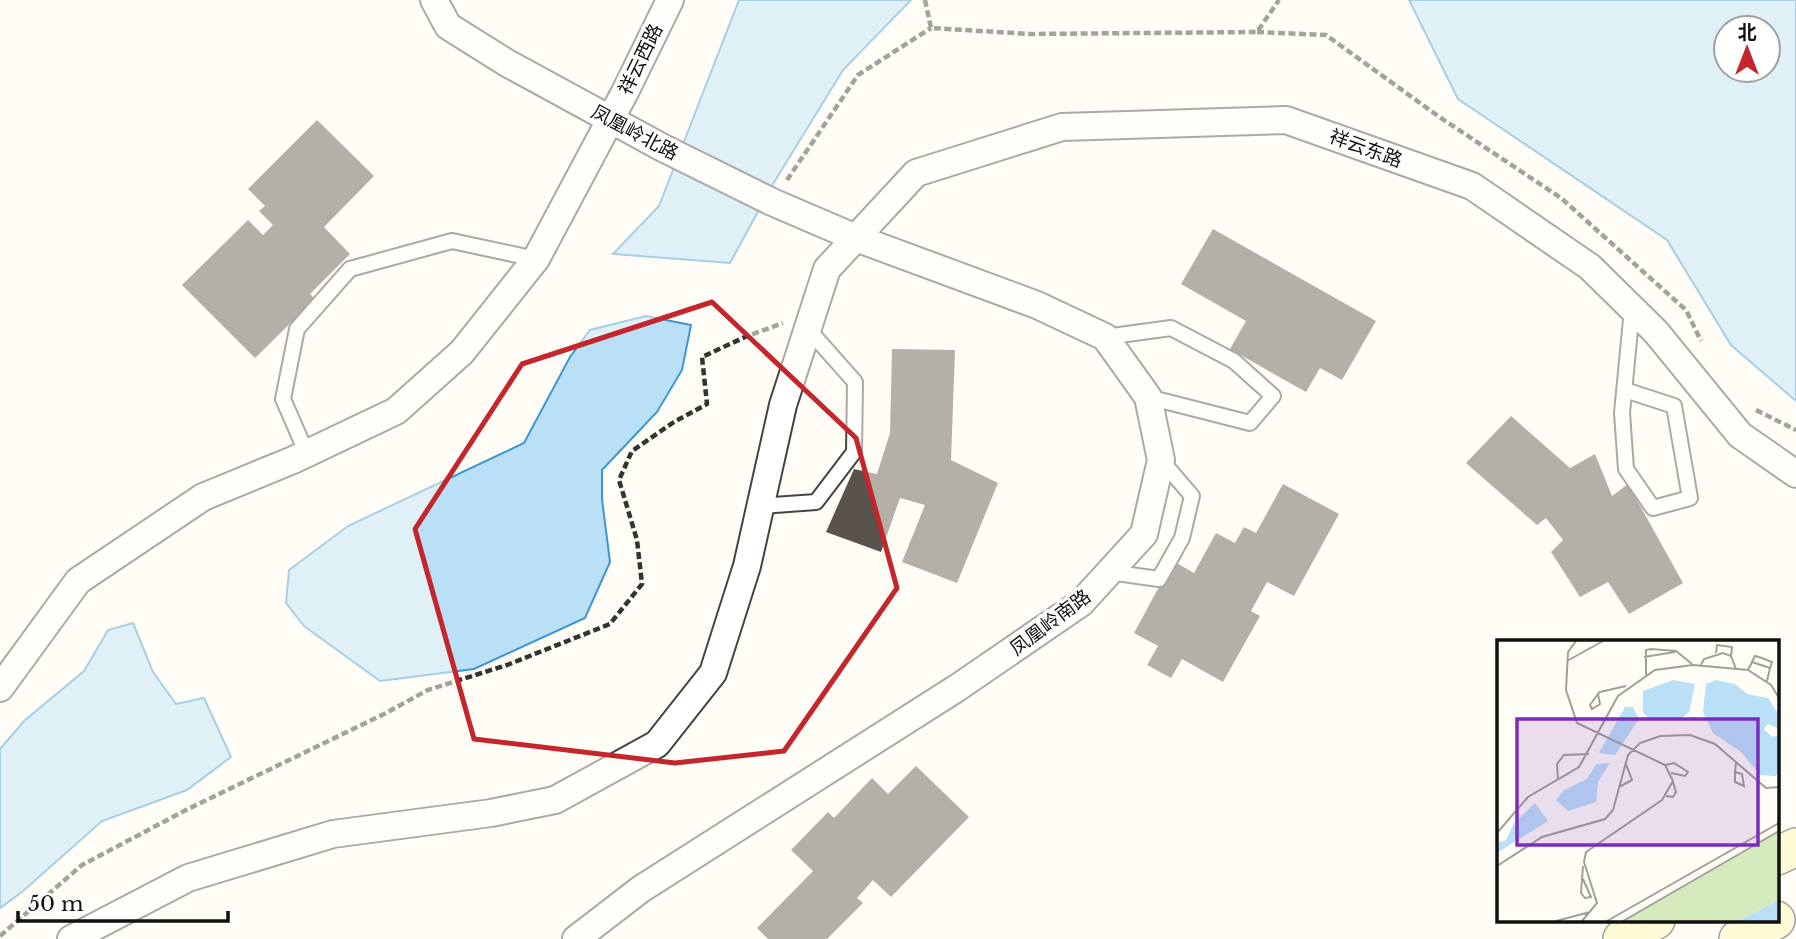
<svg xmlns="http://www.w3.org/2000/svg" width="1796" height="939" font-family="'Libre Baskerville','Noto Sans SC',serif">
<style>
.water{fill:#b9e0f7;stroke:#3f96cf;stroke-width:2;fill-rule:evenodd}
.building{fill:#5a524d}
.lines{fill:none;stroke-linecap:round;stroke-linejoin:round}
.service-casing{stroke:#444;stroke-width:18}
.minor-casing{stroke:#444;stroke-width:30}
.secondary-casing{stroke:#333;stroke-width:40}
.path{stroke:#333;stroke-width:4.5;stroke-dasharray:7 3.5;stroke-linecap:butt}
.service{stroke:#fff;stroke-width:14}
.minor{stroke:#fff;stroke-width:26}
.secondary{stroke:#fff6b0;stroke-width:37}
.marked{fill:none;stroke:#c4262e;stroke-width:5;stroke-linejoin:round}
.labels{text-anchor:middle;stroke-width:7;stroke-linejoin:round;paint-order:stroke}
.street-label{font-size:19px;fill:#111;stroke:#fff}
.inset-road{fill:none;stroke:#a09f9a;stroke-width:2}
.view{fill:#7b2cbf;fill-opacity:0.15;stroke:#7b2cbf;stroke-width:3.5}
.inset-edge{fill:none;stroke:#111;stroke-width:3.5}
</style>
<rect width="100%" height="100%" fill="#fffdf5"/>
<g class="water">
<polygon points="739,0 911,0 843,70 773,184 730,263 613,254 659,206"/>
<path d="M1409,0H1796V401L1731,345L1667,240L1458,99ZM1768,28V70H1726V28Z"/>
<polygon points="646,316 691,325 682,370 657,412 602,470 602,499 610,562 585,618 474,669 380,681 304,626 286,603 289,570 348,526 524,443 570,357 590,330"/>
<polygon points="133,623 153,672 176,704 204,698 231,757 187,790 102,821 22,892 0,908 0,749 24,721 84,671 108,630"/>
</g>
<g class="building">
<polygon points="317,120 374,176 324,227 350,254 310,294 315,299 255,358 182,285 248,220 263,235 273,225 259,211 265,206 248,189"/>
<polygon points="1213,229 1376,321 1342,380 1320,368 1306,392 1230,349 1246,321 1181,284"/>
<polygon points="892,349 955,350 951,460 998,483 957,583 902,562 925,505 900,498 881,552 826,532 854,469 877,474 890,433"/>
<polygon points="1511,416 1570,468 1595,454 1612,496 1628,484 1683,583 1629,614 1608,582 1580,597 1551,552 1563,540 1546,518 1537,525 1466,463"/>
<polygon points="1283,484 1339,514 1294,596 1267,582 1251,611 1260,616 1223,682 1182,659 1171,678 1147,665 1158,646 1134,633 1173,561 1194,573 1216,533 1235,543 1244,527 1256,533"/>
<polygon points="916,766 969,817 891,897 873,880 857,898 863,903 827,939 768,939 757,928 813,871 791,850 828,812 834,818 872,778 888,794"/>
</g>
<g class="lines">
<defs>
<g id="service">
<polyline points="1105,337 1171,328 1234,361 1273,396 1250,423 1148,397"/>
<polyline points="1625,390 1674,406 1690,498 1653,508 1626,469 1622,413 1632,309"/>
<polyline points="307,454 283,399 297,329 350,269 452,241 536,259"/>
<polyline points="760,506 816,502 854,452 855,382 808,329"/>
<polyline points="1109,572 1159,579 1182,538 1192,496 1161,460"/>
</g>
<g id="minor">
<polyline points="434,0 448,26 507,63 663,148 772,202 856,238 1037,305 1105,337 1148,397 1161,460 1144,534 1081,603 957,688 641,889 576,939"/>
<polyline points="0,688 78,581 203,497 293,460 396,411 462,352 536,259 625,92 670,0"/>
<polyline points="71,939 188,878 333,834 491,813 555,800 657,744 713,673 747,566 783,405 827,269 916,173 1062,127 1286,120 1472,186 1590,267 1656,332 1740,435 1796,474"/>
</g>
<g id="secondary">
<polyline points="1777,856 1796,847"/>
<polyline points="1622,939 1656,920"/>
<polyline points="1738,939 1776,920"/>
</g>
</defs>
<use href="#service" class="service-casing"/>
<use href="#minor" class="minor-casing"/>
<use href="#secondary" class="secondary-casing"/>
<g class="path">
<polyline points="925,0 931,28 1030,34 1257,32 1279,0"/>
<polyline points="1257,32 1326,35 1438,116 1561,198 1686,310 1701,341"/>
<polyline points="787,180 858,75 931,28"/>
<polyline points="1756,410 1796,430"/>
<polyline points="0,936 82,865 186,810 384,714 428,690 507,665 610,624 642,584 637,540 619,480 632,451 674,422 707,404 702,357 745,337 783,323"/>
</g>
<use href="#service" class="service"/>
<use href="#minor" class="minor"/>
<use href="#secondary" class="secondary"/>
</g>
<path d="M0 0H1796V939H0ZM712,302L856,438L897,588L784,751L675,763L474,739L415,529L522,364Z" fill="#fffdf5" fill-opacity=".55" fill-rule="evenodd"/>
<path class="marked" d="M712,302L856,438L897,588L784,751L675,763L474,739L415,529L522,364Z"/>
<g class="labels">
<g class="street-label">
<text transform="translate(640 59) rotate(-64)" y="7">祥云西路</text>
<text transform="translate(635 132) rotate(28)" y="7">凤凰岭北路</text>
<text transform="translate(1366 148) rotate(20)" y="7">祥云东路</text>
<text transform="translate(1050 622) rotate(-37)" y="7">凤凰岭南路</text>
</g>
</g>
<g transform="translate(1497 640)">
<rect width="282" height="282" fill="#fffdf5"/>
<path d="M282,191V260L241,281H126Z" fill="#d5ebbd"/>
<path d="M176,40L198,44L192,72L184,79L152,78L146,73V51ZM219,40L238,44L250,54L271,58L282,75V89L271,84L267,89L275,97L282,95V133L278,136L263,135L244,112L216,93L206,72L209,44ZM128,67H136L142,79L118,115L102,113ZM113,123L101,142L99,162L71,171L59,160L67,150L90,139L99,124ZM38,163L51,181L0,213V203L9,200L17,183ZM282,260V281H241Z" fill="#b9e0f7"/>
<path class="inset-road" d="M79,1L71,12L69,50L80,83L168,125L176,141L165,160L89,212L87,222L100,263L85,281M219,13L220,5L235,7L234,16M147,17L178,12M70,21L106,1M255,22L258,16L265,18L275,22L273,28M204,25L207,19L226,13L234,16L239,29M251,30L255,22L273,28L270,41M149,35V10L154,9L179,11L195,24M101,54L103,64L95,69L93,65L98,58L101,54L103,52L129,46M168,125L177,123L191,132L188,136L174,133M238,132L245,134L247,146L238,142V132L239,122M61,140L60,124L67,115L92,114M122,147L135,140L129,124M169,156L176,157L179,152L176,142M0,193L31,157L82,127L121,56L158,30L196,25L251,30L274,45L282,58M0,226L45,197L108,179L116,170L131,115L143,103L163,96L193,95L218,104L269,148L282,147M86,239L94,257L88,258L84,253L86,226M59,281L93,272M110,281L282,183M126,281L282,191"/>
<path class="view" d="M20,79H261V205H20Z"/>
<rect width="282" height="282" class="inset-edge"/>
</g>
<g transform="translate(1747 49)"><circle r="33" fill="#ffffff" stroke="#a0a0a0" stroke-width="2"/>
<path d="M0-5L12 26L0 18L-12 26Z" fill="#c4262e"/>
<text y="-10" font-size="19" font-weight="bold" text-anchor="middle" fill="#111111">北</text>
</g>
<path d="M18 911v10h210v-10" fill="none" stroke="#111111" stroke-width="3.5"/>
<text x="28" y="911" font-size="21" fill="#111111" stroke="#ffffff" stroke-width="5" paint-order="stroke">50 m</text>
</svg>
